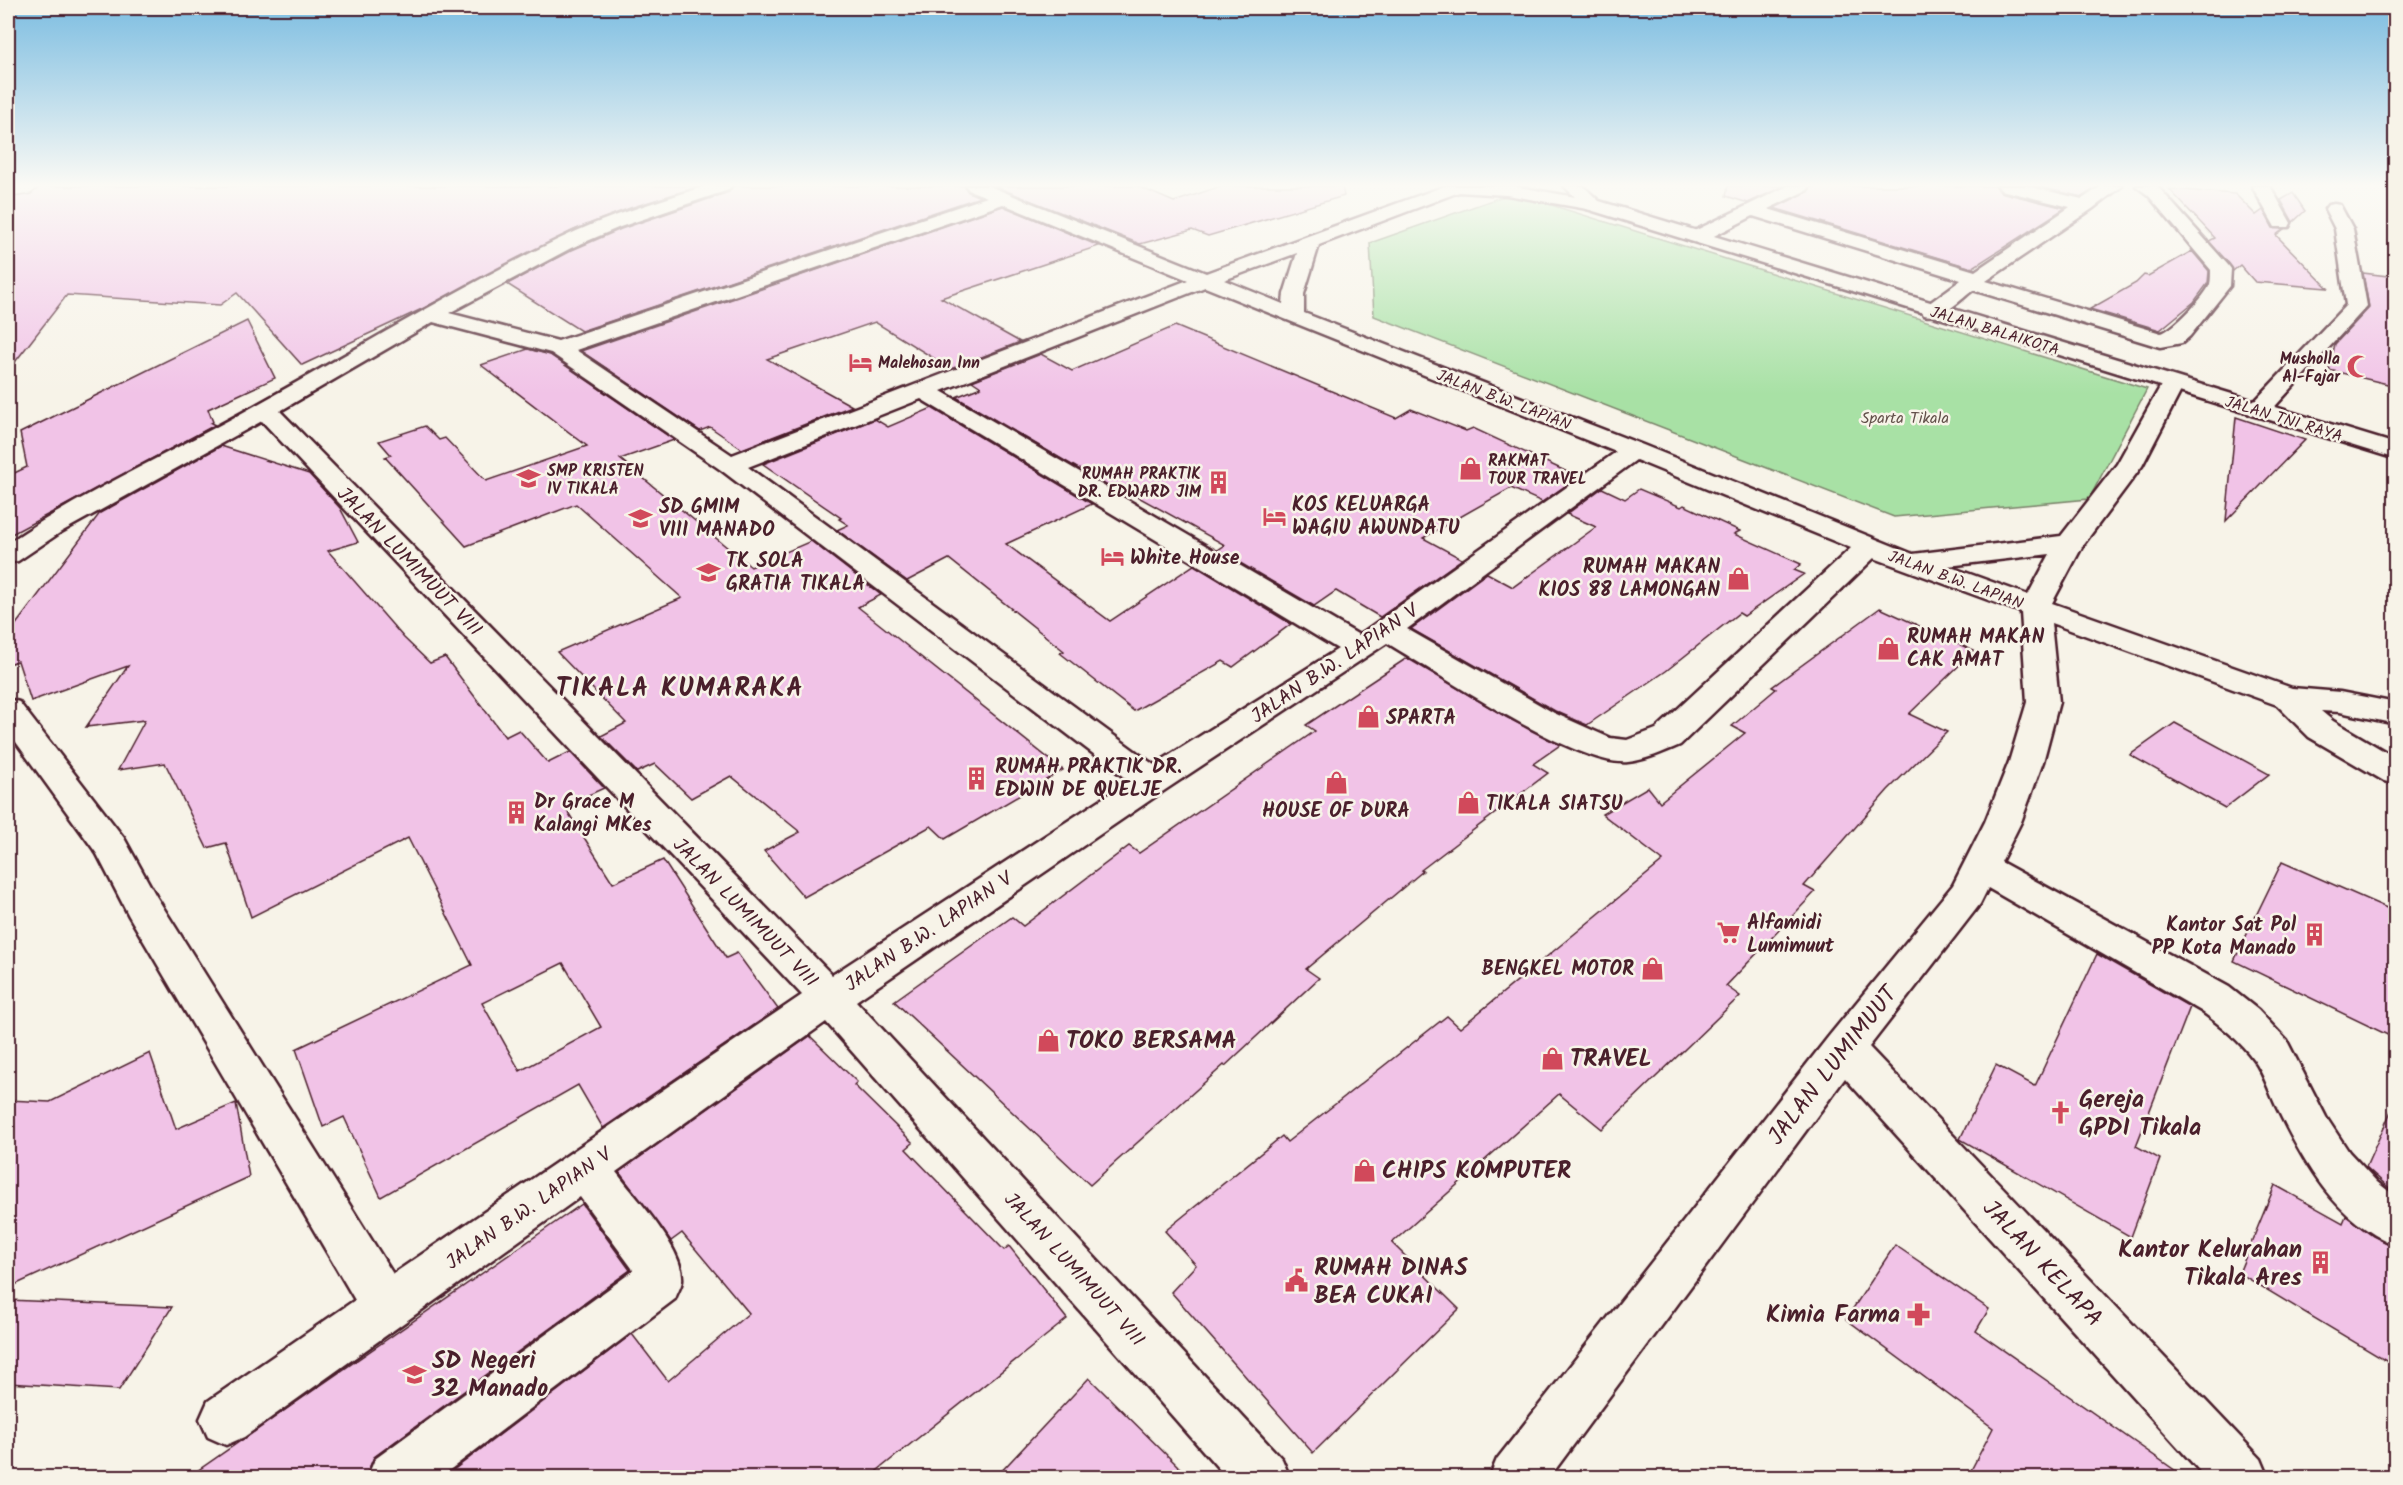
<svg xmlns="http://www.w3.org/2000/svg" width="2403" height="1485" font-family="Kalam,sans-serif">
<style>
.green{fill:#a8e1a5;stroke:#798068;stroke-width:1.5}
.building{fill:#f1c3e7;stroke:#4a1f2b;stroke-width:1.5;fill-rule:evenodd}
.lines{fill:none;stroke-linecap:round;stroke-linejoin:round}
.minor-casing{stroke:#4a1f2b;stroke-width:5}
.major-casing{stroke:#4a1f2b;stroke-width:5}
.minor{fill:#f7f3e8;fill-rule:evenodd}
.major{fill:#f7f3e8;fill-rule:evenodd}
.labels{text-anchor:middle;stroke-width:5;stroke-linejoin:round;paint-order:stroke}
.far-street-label{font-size:16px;fill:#4a1f2b;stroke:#f7f3e8}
.far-poi-label{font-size:16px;font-weight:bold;fill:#4a1f2b;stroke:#f7f3e8;text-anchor:start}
.far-park-label{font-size:16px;fill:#62504a;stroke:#f7f3e8}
.poi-label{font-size:20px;font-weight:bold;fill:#4a1f2b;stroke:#f7f3e8;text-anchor:start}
.street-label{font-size:20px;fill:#4a1f2b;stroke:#f7f3e8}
.near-poi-label{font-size:24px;font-weight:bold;fill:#4a1f2b;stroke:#f7f3e8;text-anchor:start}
.near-street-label{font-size:24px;fill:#4a1f2b;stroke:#f7f3e8}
.district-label{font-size:26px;font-weight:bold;letter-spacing:1.5px;fill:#4a1f2b;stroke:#f7f3e8}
</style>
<rect width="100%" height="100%" fill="#f7f3e8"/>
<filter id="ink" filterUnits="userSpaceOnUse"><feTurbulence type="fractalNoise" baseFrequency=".0167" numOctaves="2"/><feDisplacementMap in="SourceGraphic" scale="12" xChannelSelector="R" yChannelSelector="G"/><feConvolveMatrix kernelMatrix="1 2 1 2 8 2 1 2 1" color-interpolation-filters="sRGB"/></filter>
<g filter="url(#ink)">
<polygon class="green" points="1512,193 2147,389 2089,499 1894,517 1374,316 1370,243"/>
<g class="building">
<polygon points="41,186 700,186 630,208 574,230 424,308 302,365 237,293 220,305 67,295 8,371 8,198 31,194"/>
<polygon points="733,186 964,186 968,192 980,197 581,331 507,284 572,250 621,229 729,192"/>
<polygon points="994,186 1137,186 1174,202 1221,186 1342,186 1344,196 1208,236 1192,230 1140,244"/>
<polygon points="1728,186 1784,186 1748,203 1726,196"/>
<polygon points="1812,186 1996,186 2000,192 2065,208 1972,268 1774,208 1808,192"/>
<polygon points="2035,186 2098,186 2082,197"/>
<polygon points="2169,189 2235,194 2256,215 2263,210 2273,228 2284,229 2276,235 2328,288 2255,282 2240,265 2233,271 2209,241 2215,238"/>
<polygon points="2293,193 2305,211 2293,222 2281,200"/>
<polygon points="1003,206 1099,246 941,298 1020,342 951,369 875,322 767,359 852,406 742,449 710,427 700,431 581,351"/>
<polygon points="2192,251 2209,271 2208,283 2194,302 2160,330 2090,309 2136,283 2144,275 2148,276"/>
<polygon points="2363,273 2396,277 2396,386 2329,370 2335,344 2369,308"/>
<polygon points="247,321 275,378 208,409 213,422 211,423 215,425 8,536 8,476 27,467 20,433"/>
<polygon points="1175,326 1396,418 1411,409 1466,431 1473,428 1578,477 1542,502 1511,488 1423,538 1462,559 1380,617 1336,591 1314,606 1218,550 1225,545 1124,489 1118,492 956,397 981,387 972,381 1041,354 1072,371"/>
<polygon points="528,349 550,355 674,440 620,459 751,567 811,541 881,595 858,607 1063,770 945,839 931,826 804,897 764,851 800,832 731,776 691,798 655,764 637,772 601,736 626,723 557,652 682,598 576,504 466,546 385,457 391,455 379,441 425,426 439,440 445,438 486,481 587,446 481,365"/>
<polygon points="932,408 1092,504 1006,544 1110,621 1194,565 1291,624 1233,667 1223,661 1134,711 1060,653 1064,651 949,559 907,581 837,530 848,525 839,519 841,518 763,464 875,419 888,427"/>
<polygon points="2236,417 2305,440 2226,521"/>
<path d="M221,446L309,474L340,508L358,542L328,551L404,638L430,663L445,657L505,737L519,730L548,763L570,752L604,788L564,806L613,883L663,860L726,958L737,953L778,1009L603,1128L578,1085L381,1197L344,1117L323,1127L296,1049L472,965L408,838L251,917L226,843L207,848L165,763L118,770L145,720L86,727L128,666L31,701L18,661L8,664V635L100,513ZM563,963L601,1027L520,1071L482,1003Z"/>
<polygon points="1602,488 1625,499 1639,489 1681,507 1684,505 1740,531 1734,534 1801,564 1794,570 1804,574 1744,616 1739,613 1666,671 1587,725 1555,711 1411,629 1487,573 1513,587 1596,527 1567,514"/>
<polygon points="1880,608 1974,651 1909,714 1947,732 1888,790 1804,886 1815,892 1726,986 1740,996 1602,1129 1559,1094 1392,1243 1459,1309 1313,1453 1171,1292 1196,1265 1165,1231 1282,1136 1287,1142 1447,1016 1460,1028 1663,861 1602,814 1648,787 1660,802 1745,733 1732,726 1776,689 1772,687"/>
<polygon points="1407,658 1506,717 1560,745 1533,764 1548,773 1421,870 1423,871 1306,969 1319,978 1225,1066 1224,1065 1090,1185 894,1001 1012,917 1023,926 1129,846 1139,853 1315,731 1306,725"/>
<polygon points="2175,723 2269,774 2225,808 2130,755"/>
<polygon points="2282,862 2396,912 2396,1039 2234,961"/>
<polygon points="2097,954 2190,1007 2136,1146 2160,1159 2131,1237 1960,1139 1996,1065 2035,1086"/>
<polygon points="810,1036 857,1082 854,1085 913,1143 906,1149 1004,1250 1009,1246 1067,1319 868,1478 443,1478 632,1334 668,1381 749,1313 682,1233 671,1241 619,1172"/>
<polygon points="150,1053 176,1129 236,1103 249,1177 8,1288 8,1100 50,1102"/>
<polygon points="2396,1100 2396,1194 2366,1167"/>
<polygon points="2275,1185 2343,1223 2346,1216 2373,1236 2396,1247 2396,1367 2239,1273"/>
<polygon points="582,1204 630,1270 374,1457 365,1478 187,1478"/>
<polygon points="1895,1245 1989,1309 1976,1331 2186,1478 1967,1478 1993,1428 1846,1319"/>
<polygon points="8,1300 172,1307 119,1390 8,1383"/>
<polygon points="1089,1378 1190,1478 995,1478"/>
</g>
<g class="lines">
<defs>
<g id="minor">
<path d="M706,186H731L728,190L620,227L571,248L449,313L558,341L987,197L969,190L966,186H989L1206,273L1445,186H1512L1593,200L1599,201L1602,205L1599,209L1593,210L1507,195L1459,192L1319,245L1304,294V313L1643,445L1913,554L2061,536L2117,464L2164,380L2172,378L2180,380L2184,385L2142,466L2083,545L2052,603L2292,688L2340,692L2396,703V724L2340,712L2321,711L2333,721L2396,758V784L2384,781L2309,737L2277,705L2051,623L2059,702L2043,762L2021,822L2001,862L2229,987L2258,1010L2287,1041L2326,1117L2349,1152L2377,1182L2396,1197V1245C2335,1221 2303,1162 2276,1106C2269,1091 2264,1074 2254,1060C2240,1040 2220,1025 2201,1011L1988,888L1980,904L1869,1047L2261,1459L2269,1478H2206L1845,1078L1549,1478H1489L1497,1459L1829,1036L1953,885L1985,822L2009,762L2027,702L2021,612L1874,558L1680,745C1663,752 1646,760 1628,762C1577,767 1436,672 1387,643L1165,790L856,1001L1282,1459L1290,1478H1227L826,1022L616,1172C635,1197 685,1250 682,1281C681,1287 677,1293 675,1299L439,1478H367L375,1459L633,1271L632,1268L580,1197L244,1437L226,1445L208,1437L200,1419L208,1401L355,1300L129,916L97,854L8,731V699L19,702L124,838L156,896L393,1274L802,995L262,421L61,532L18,561L8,563V543C87,490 175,451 258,404C357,349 454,290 557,240C604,217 656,202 706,186ZM1003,204L1188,280L732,455L576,350ZM1297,253L1284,294L1283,304L1224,280ZM1205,287L1616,452L1359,635L941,391ZM433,322L551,353L721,470L1129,781L832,975L280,411ZM921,399L1338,649L1154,765L748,467ZM1636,460L1851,548L1656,729L1627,740L1610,738L1554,713L1407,629ZM2050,554L2028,595L1948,566Z"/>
<path d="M1788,186H1810L1807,190L1768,209L1975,271L2070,207L2001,190L1998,186H2027L2082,199L2102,186H2122L2092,209L1986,281L2161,333C2171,332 2207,295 2210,284C2211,280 2211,274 2211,270L2148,195L2136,186H2157L2228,265L2231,269L2230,286L2190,336L2182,343L2160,347L1973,290C1959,301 1942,320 1924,315L1921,311L1924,307L1961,280L1753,216L1704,241H1690L1688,237L1690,233Z"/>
<polygon points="2252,186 2270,186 2291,223 2289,227 2275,227"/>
<polygon points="2334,204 2340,205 2353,229 2367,306 2267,415 2259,417 2251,415 2247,410 2251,405 2346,305 2335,229 2325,209 2328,205"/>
</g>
<polygon id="major" points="1564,186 1583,186 1599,201 2396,444 2396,459 1587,209"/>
</defs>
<use href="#minor" class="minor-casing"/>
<use href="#major" class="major-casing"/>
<use href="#minor" class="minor"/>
<use href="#major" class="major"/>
</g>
</g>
<linearGradient id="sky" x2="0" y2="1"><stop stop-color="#7cbde1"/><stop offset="0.47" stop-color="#fbfaf5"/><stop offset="1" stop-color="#fbfaf5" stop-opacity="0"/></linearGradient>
<rect width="2403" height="394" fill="url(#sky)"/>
<defs>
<symbol id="hotel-bare" viewBox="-9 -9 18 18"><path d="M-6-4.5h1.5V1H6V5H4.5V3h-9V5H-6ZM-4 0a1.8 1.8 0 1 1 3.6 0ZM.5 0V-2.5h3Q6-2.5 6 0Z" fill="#d1495b" stroke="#f7f3e8" stroke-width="2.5" paint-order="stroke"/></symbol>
<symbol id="mosque-bare" viewBox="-9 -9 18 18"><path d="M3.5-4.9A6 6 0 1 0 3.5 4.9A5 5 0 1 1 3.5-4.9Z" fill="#d1495b" stroke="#f7f3e8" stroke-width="2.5" paint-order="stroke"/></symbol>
<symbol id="shop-bare" viewBox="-9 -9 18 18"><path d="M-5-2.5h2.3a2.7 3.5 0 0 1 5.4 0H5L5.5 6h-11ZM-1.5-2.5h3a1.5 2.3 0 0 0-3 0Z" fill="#d1495b" stroke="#f7f3e8" stroke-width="2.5" paint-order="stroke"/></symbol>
<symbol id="school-bare" viewBox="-9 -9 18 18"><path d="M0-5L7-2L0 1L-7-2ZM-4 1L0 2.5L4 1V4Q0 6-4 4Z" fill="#d1495b" stroke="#f7f3e8" stroke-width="2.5" paint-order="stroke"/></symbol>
<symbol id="building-bare" viewBox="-9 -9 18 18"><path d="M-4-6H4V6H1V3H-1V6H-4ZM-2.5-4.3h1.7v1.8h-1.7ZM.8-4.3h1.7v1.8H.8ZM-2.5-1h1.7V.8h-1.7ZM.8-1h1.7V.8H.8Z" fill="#d1495b" stroke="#f7f3e8" stroke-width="2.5" paint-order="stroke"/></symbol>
<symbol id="supermarket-bare" viewBox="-9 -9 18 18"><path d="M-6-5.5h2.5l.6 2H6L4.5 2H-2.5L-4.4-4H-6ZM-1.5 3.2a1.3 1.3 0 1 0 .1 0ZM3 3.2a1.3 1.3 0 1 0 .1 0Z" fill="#d1495b" stroke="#f7f3e8" stroke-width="2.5" paint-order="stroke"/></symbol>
<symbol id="church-bare" viewBox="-9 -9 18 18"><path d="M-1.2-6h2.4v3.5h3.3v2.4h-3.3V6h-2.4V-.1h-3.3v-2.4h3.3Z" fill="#d1495b" stroke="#f7f3e8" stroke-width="2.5" paint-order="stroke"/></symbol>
<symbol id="civic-bare" viewBox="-9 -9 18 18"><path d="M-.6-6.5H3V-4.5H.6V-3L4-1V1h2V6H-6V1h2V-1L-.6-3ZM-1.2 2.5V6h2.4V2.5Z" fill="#d1495b" stroke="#f7f3e8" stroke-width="2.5" paint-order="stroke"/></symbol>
<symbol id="pharmacy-bare" viewBox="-9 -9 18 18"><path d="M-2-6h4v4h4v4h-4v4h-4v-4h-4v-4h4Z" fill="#d1495b" stroke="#f7f3e8" stroke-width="2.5" paint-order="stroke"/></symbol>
</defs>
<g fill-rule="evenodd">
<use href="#hotel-bare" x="844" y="346" width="33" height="33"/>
<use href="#mosque-bare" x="2342" y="350" width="33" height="33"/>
<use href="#shop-bare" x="1454" y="452" width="33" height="33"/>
<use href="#school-bare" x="512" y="462" width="33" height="33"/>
<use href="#building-bare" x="1202" y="466" width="33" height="33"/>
<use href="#hotel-bare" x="1258" y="500" width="33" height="33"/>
<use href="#school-bare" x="624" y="502" width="33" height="33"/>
<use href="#hotel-bare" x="1096" y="540" width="33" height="33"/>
<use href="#school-bare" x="692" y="556" width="33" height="33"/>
<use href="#shop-bare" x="1722" y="562" width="33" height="33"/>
<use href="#shop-bare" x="1872" y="632" width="33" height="33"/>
<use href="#shop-bare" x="1352" y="700" width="33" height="33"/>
<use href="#building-bare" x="960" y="762" width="33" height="33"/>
<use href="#shop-bare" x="1320" y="766" width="33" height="33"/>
<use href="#shop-bare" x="1452" y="786" width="33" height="33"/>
<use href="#building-bare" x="500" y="796" width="33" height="33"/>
<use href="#supermarket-bare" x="1712" y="916" width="33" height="33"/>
<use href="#building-bare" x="2298" y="918" width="33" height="33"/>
<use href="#shop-bare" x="1636" y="952" width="33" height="33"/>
<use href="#shop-bare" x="1032" y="1024" width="33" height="33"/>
<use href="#shop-bare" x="1536" y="1042" width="33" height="33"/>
<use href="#church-bare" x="2044" y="1096" width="33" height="33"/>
<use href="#shop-bare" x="1348" y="1154" width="33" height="33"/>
<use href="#building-bare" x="2304" y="1246" width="33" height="33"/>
<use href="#civic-bare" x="1280" y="1264" width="33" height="33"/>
<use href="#pharmacy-bare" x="1902" y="1298" width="33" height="33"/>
<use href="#school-bare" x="398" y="1358" width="33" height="33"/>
</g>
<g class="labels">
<g class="far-street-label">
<text transform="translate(1995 330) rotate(17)" y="6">JALAN BALAIKOTA</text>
<text transform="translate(1504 399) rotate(21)" y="6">JALAN B.W. LAPIAN</text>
<text transform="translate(2284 418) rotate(17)" y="6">JALAN TNI RAYA</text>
<text transform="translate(1956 579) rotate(20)" y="6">JALAN B.W. LAPIAN</text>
</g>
<g class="far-poi-label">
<text x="2340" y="364" text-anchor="end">Musholla<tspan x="2340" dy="18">Al-Fajar</tspan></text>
<text x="878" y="368">Malehosan Inn</text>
<text x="1488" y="466">RAKMAT<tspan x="1488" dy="18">TOUR TRAVEL</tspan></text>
<text x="547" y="476">SMP KRISTEN<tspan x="547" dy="18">IV TIKALA</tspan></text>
<text x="1201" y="479" text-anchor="end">RUMAH PRAKTIK<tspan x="1201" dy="18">DR. EDWARD JIM</tspan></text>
</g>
<g class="far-park-label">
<text x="1905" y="423">Sparta Tikala</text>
</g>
<g class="poi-label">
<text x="1292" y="511">KOS KELUARGA<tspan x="1292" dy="23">WAGIU AWUNDATU</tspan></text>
<text x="659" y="513">SD GMIM<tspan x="659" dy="23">VIII MANADO</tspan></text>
<text x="1130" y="564">White House</text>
<text x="726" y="567">TK SOLA<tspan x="726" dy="23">GRATIA TIKALA</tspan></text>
<text x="1720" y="573" text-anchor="end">RUMAH MAKAN<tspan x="1720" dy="23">KIOS 88 LAMONGAN</tspan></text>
<text x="1907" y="643">RUMAH MAKAN<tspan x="1907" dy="23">CAK AMAT</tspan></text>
<text x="1386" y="724">SPARTA</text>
<text x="995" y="773">RUMAH PRAKTIK DR.<tspan x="995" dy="23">EDWIN DE QUELJE</tspan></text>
<text x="534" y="808">Dr Grace M<tspan x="534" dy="23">Kalangi MKes</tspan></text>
<text x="1486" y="810">TIKALA SIATSU</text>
<text x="1336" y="817" text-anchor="middle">HOUSE OF DURA</text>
<text x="1747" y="929">Alfamidi<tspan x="1747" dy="23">Lumimuut</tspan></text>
<text x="2296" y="931" text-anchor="end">Kantor Sat Pol<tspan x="2296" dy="23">PP Kota Manado</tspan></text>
<text x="1634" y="975" text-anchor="end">BENGKEL MOTOR</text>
</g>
<g class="street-label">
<text transform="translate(410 561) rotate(46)" y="7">JALAN LUMIMUUT VIII</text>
<text transform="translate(1334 663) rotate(-34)" y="7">JALAN B.W. LAPIAN V</text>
<text transform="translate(746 912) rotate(46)" y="7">JALAN LUMIMUUT VIII</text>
<text transform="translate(928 931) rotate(-34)" y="7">JALAN B.W. LAPIAN V</text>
<text transform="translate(528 1208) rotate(-35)" y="7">JALAN B.W. LAPIAN V</text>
<text transform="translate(1075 1269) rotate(48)" y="7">JALAN LUMIMUUT VIII</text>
</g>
<g class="near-poi-label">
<text x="1066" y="1048">TOKO BERSAMA</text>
<text x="1570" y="1066">TRAVEL</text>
<text x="2079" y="1107">Gereja<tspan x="2079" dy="28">GPDI Tikala</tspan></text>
<text x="1382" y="1178">CHIPS KOMPUTER</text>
<text x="2302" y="1257" text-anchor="end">Kantor Kelurahan<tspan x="2302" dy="28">Tikala Ares</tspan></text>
<text x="1314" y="1275">RUMAH DINAS<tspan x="1314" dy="28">BEA CUKAI</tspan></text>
<text x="1900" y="1322" text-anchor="end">Kimia Farma</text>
<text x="432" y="1368">SD Negeri<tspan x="432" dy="28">32 Manado</tspan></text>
</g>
<g class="near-street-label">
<text transform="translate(1832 1065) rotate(-52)" y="8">JALAN LUMIMUUT</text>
<text transform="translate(2043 1263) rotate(47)" y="8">JALAN KELAPA</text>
</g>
<g class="district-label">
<text x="680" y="696">TIKALA KUMARAKA</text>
</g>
</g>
<rect width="2403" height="1485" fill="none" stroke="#f7f3e8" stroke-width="30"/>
<rect x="15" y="15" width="2373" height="1455" fill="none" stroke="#4a1f2b" stroke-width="2" filter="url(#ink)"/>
</svg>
